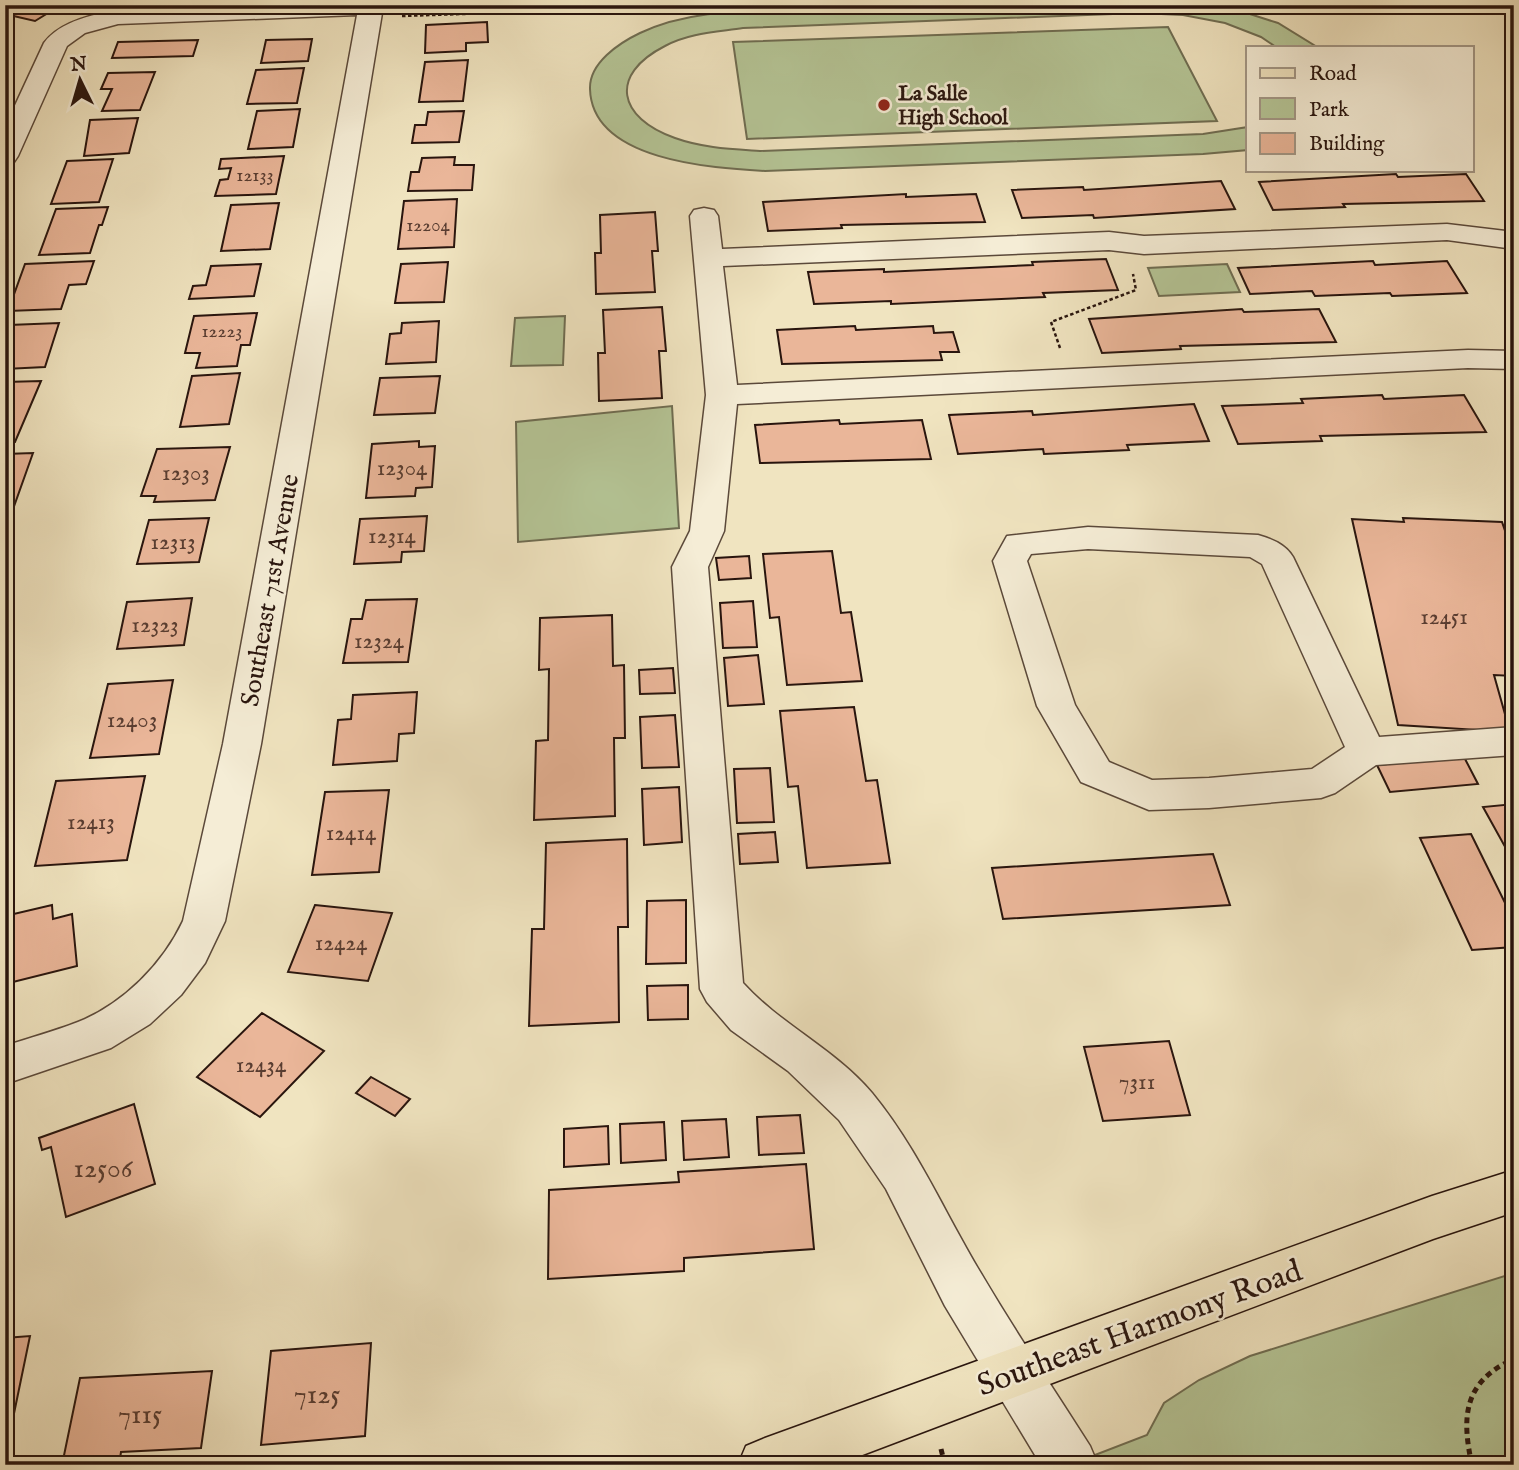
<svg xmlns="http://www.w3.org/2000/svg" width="1519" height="1470" font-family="'IM FELL English',serif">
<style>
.green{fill:#b5c596;stroke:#6f6d52;stroke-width:2}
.building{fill:#eab699;stroke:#29150e;stroke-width:2}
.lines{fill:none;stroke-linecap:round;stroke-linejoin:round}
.minor-casing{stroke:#5b493a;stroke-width:3}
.major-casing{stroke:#29150e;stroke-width:3}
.path-far1{stroke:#29150e;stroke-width:2.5;stroke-dasharray:3.5 2.5;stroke-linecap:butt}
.path{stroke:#29150e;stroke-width:5;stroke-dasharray:6 4.5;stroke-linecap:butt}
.minor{fill:#f5edd6;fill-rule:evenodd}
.major{fill:#f0e4c0;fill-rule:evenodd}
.poi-dot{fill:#8f2418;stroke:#f5edd6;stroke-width:2.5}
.labels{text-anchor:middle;stroke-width:5;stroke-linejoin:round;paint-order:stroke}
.far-number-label{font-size:19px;fill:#593d31}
.far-poi-label{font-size:21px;font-weight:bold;fill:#29150e;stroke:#f5edd6;text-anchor:start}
.number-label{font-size:23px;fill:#593d31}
.street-label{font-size:26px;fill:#29150e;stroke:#f5edd6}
.near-number-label{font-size:28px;fill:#593d31}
.near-street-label{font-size:32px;fill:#29150e;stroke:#f5edd6}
</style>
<rect width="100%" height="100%" fill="#f0e4c0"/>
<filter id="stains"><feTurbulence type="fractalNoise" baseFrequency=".00286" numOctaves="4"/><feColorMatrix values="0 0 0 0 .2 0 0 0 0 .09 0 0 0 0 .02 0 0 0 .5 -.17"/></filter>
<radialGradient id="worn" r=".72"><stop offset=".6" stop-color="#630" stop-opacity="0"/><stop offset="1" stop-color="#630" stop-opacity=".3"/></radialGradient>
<g class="green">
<path d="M919,5H1232L1234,9L1278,23L1317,47H1276L1261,37L1225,23L1183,15L1139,13L743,28C717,32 689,33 665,46C608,75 618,118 675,138C703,148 731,149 760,151L1203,134L1248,127V150L1203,154L765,171C712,168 592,161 590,89C589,63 619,43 640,33C688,10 745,11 797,9C838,8 879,7 919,5Z"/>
<polygon points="1168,27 1217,121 747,139 733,42"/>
<polygon points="1227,264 1240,292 1159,296 1148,268"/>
<polygon points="565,316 563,365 511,366 515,318"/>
<polygon points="672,406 679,528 518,542 516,422"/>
<polygon points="1514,1273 1514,1465 1069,1465 1147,1435 1164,1403 1199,1380 1250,1356"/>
</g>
<g class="building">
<polygon points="20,5 61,5 35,21 5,14"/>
<polygon points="487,22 488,42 466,43 466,51 425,53 426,25"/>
<polygon points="312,39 308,61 261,63 266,40"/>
<polygon points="198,40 193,56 112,58 118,42"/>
<polygon points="468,60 463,101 419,102 425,62"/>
<polygon points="304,68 297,103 247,104 256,70"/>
<polygon points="155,72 140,110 102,111 112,89 101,89 108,73"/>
<polygon points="300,109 293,147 248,149 257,111"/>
<polygon points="464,111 459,142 412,143 415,125 426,125 428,112"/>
<polygon points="138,118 129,153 84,156 90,120"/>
<polygon points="284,156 276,194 215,196 220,180 228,179 231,168 219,169 221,159"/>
<polygon points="455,157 454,165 474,165 472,190 408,191 411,172 419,172 422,158"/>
<polygon points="113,159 99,202 51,204 67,161"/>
<polygon points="1396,174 1398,177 1466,174 1484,201 1343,204 1345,207 1273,210 1259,182"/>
<polygon points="1221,181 1235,209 1094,218 1093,215 1022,218 1012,190 1083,187 1084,190"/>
<polygon points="906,194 906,197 976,194 985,222 841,225 842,228 768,231 763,202"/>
<polygon points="457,199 454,247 398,249 404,201"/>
<polygon points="279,203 270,249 221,251 231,205"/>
<polygon points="108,207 102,225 99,225 90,253 39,255 56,209"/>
<polygon points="655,212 658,251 652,251 655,292 596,294 595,253 601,253 600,215"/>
<polygon points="1106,259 1118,290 1043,293 1045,297 891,304 891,301 814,304 808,272 884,269 884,272 1033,265 1032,262"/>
<polygon points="94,261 86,284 69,285 61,309 8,311 25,264"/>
<polygon points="1373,261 1375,265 1447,261 1467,293 1392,296 1390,293 1315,296 1312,291 1250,294 1238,268"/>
<polygon points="448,262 444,302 395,303 401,264"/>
<polygon points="261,264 254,296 189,299 193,286 206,285 211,266"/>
<polygon points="662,307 666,351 659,351 662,398 599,401 598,353 605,353 603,310"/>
<polygon points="1242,309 1244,312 1319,309 1336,342 1180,346 1181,349 1102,353 1089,319"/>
<polygon points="257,313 250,345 241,345 237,366 196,368 200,353 185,353 194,316"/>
<polygon points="439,321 436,362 386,364 390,334 401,333 402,323"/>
<polygon points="59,323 45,367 5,369 5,335 9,325"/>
<polygon points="855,326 856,330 933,326 934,333 953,332 959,352 940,352 942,360 782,364 777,330"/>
<polygon points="240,373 229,424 180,427 192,376"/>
<polygon points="440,376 435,413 374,415 380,378"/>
<polygon points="41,381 15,442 5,442 5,382"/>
<polygon points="1382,395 1384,399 1464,395 1486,432 1320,436 1322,441 1238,444 1222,406 1303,403 1301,399"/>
<polygon points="1194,404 1209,441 1127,445 1129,450 1044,454 1043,449 958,454 949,415 1032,411 1033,415"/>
<polygon points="839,420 840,424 922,420 931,459 760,463 755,425"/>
<polygon points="419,441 419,447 435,446 432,487 416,488 415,496 366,498 372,444"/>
<polygon points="230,447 215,500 154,502 156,496 141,496 157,449"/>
<polygon points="33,453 12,512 5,512 5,454"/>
<polygon points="427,516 424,551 402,552 401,562 354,564 360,519"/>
<polygon points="209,518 199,562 137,564 149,520"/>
<polygon points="1403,518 1502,522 1514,557 1514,676 1494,675 1510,732 1398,725 1352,519 1404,522"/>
<polygon points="832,551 841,613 851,612 862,681 787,685 779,617 770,618 763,554"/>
<polygon points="749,556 751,578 719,580 716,558"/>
<polygon points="192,598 184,645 117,649 127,602"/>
<polygon points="417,599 408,662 343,663 351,619 362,619 366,600"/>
<polygon points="753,601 757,647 723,648 720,603"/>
<polygon points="612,615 613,666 624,665 625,738 614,738 615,816 534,820 536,741 548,740 549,669 539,670 540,618"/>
<polygon points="758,655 764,704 728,706 724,658"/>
<polygon points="673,668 675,693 640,694 639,670"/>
<polygon points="173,680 159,754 90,758 108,684"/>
<polygon points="417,692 414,733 399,734 397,761 333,765 338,720 351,719 353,695"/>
<polygon points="854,707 866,781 877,780 890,863 807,868 798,786 788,787 780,711"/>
<polygon points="675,715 679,767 642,768 640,717"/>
<polygon points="1464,757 1478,784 1390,792 1377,765"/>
<polygon points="770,768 774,822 737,823 734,769"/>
<polygon points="145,776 127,860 35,866 56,781"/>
<polygon points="679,787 682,842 644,845 642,789"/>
<polygon points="389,790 379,872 312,875 325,792"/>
<polygon points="1514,804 1514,863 1483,807"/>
<polygon points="775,832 778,862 740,864 738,834"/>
<polygon points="1471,834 1514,921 1514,947 1472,950 1420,838"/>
<polygon points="627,839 628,927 618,927 619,1022 529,1026 532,929 544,929 546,843"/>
<polygon points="1213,854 1230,905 1003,919 992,868"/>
<polygon points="686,900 686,963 646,964 647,901"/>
<polygon points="52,905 53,919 72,914 77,966 5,984 5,916"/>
<polygon points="315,905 392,913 368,981 288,972"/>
<polygon points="688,985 688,1019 648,1020 647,986"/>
<polygon points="262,1013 324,1051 260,1117 197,1077"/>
<polygon points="1169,1041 1190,1115 1103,1121 1084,1047"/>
<polygon points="371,1077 410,1099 395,1116 356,1093"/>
<polygon points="134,1104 155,1184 66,1217 51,1147 42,1150 39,1138"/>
<polygon points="800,1115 804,1153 759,1155 757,1117"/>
<polygon points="726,1119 729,1157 684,1160 682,1121"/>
<polygon points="664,1122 666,1160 621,1163 620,1124"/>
<polygon points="608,1126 609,1164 564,1167 564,1129"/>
<polygon points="806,1164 814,1249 684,1258 684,1271 548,1279 549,1190 679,1182 678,1172"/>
<polygon points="30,1336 5,1457 5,1338"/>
<polygon points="371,1343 365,1436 261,1445 271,1351"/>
<polygon points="212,1371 201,1448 121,1452 119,1465 62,1465 80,1378"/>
</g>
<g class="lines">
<defs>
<g id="minor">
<path d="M235,5L383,7L261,744L225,921L205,963L181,995L150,1024L111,1048L5,1084V1046C29,1038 55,1031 78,1022C123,1004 163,964 183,921L223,744L357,15L118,24L85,33L67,46L18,156L14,162L5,164V127L44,43C75,0 185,7 235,5Z"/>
<path d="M704,208L714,210L718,216L722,249L1109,232L1144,236L1447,224L1514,232V249L1447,240L1144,254L1109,250L723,266L737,385L1468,350L1514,351V369L1468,368L737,404L724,531L708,567L743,983C781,1025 835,1049 872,1093C918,1149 945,1214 982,1275C1016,1333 1054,1389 1090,1446L1098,1465H1041L945,1306L886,1189L839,1120L788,1071L731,1030L707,1002L700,989L672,567L690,531L706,395L690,216L694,210Z"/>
<path d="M1088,527L1258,535C1272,539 1285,544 1293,557L1379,737L1514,727V755L1376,765L1335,793L1321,798L1209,808L1149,810L1081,782L1037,706L993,561L1007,536ZM1088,549L1250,557L1262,564L1345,747L1312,769L1209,778L1152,780L1109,762L1075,705L1027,561L1031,554Z"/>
</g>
<polygon id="major" points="1514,1170 1514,1212 1433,1239 836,1465 738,1465 746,1446 765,1438 1432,1196"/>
</defs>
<use href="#minor" class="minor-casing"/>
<use href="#major" class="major-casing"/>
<g class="path-far1">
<polyline points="402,16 524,12 524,5"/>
<polyline points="1060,348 1051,322 1136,290 1133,274"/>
</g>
<g class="path">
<polyline points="941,1449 945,1465"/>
<path d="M1472,1465C1461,1416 1464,1381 1514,1359"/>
</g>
<use href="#minor" class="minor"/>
<use href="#major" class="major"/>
</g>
<circle class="poi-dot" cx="884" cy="105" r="7"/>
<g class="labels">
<g class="far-number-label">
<text x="255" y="181">12133</text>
<text x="428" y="231">12204</text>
<text x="222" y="337">12223</text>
</g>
<g class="far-poi-label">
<text x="898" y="100">La Salle<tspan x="898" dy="24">High School</tspan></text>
</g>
<g class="number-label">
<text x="402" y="475">12304</text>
<text x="186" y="480">12303</text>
<text x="392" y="543">12314</text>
<text x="173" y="549">12313</text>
<text x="1444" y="624">12451</text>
<text x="155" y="632">12323</text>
<text x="379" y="648">12324</text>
<text x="132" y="727">12403</text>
<text x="91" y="829">12413</text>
<text x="351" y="840">12414</text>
<text x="341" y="950">12424</text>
<text x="261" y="1072">12434</text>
<text x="1137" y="1089">7311</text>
</g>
<g class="street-label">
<text transform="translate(269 590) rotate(-80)" y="9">Southeast 71st Avenue</text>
</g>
<g class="near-number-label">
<text x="103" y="1177">12506</text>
<text x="317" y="1403">7125</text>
<text x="140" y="1423">7115</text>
</g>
<g class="near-street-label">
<text transform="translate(1139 1327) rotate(-20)" y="11">Southeast Harmony Road</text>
</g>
</g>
<rect width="1519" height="1470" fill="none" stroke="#f0e4c0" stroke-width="28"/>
<rect x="7" y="7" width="1505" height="1456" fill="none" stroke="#29150e" stroke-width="3.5"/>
<rect x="14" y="14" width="1491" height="1442" fill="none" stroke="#29150e" stroke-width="2"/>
<rect x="1246" y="46" width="228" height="126" fill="#f5edd6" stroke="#a39786" stroke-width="2"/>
<rect x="1260" y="68" width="35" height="10" fill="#f0e4c0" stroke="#a39786" stroke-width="2"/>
<text x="1309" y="80" font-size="21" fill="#29150e">Road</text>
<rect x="1260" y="98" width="35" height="21" fill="#b5c596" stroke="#a39786" stroke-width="2"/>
<text x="1309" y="116" font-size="21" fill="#29150e">Park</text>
<rect x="1260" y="133" width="35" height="21" fill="#eab699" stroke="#a39786" stroke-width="2"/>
<text x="1309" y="150" font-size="21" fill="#29150e">Building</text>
<g transform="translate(80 80) rotate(355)" stroke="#f5edd6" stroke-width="5" paint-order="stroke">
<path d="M0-5L12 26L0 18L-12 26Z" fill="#29150e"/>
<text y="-10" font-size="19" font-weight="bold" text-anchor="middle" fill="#29150e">N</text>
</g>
<rect width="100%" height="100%" filter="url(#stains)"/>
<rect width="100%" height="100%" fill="url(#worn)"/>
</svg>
